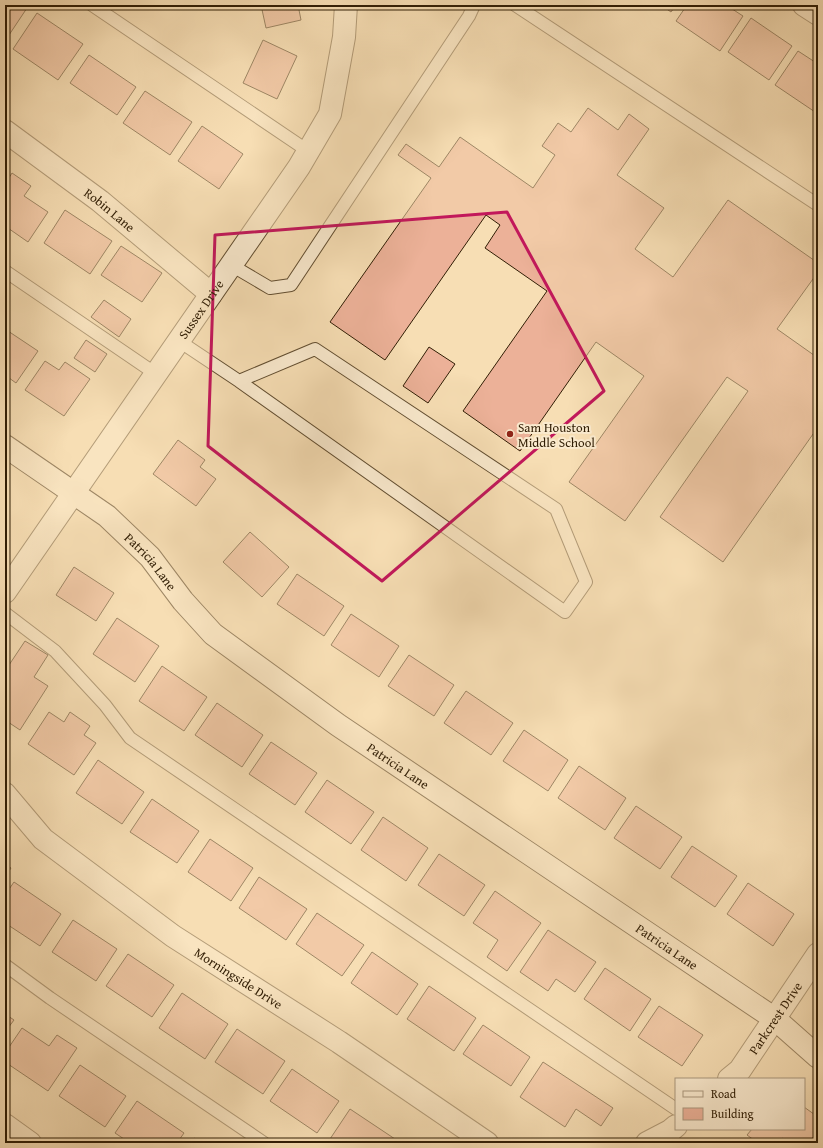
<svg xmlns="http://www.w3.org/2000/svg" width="823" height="1148" font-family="'Gentium Book Plus',serif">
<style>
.building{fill:#ecb198;stroke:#311e05}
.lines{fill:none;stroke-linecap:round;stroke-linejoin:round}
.lane-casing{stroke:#624e31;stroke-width:14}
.street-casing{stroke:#624e31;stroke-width:24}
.secondary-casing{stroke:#311e05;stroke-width:24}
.lane{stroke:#faeace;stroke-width:12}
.street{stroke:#faeace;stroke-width:22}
.secondary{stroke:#faeace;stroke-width:22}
.marked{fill:none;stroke:#c2185b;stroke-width:3;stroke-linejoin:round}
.poi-dot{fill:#8f2418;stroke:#faeace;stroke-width:1.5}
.labels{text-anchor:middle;stroke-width:4;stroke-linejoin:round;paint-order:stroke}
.street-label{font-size:13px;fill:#311e05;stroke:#faeace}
.poi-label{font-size:13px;fill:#311e05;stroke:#faeace;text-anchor:start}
</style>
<rect width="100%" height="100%" fill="#f7deb4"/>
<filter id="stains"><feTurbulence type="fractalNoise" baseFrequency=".005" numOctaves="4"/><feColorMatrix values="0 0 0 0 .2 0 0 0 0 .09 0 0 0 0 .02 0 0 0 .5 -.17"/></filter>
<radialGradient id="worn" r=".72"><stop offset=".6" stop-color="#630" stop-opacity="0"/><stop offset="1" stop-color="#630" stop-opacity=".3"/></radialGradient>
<g class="building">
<polygon points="5,5 29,5 5,41"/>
<polygon points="261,5 298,5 301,20 266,28"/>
<polygon points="661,5 676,5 671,12"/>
<polygon points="687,5 726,5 743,16 720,51 676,21"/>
<polygon points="37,13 83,44 58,80 13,49"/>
<polygon points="751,18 792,46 769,80 728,52"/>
<polygon points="263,40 297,56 277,99 243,83"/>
<polygon points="798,51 818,64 818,114 775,85"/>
<polygon points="89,55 136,87 117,115 70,83"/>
<polygon points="145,91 192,122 170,155 123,123"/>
<polygon points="588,108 618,130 629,114 649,129 617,175 664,208 635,249 673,277 728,200 818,263 818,272 777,329 818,358 818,427 723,562 660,517 748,391 727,377 625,521 569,482 644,376 596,342 520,451 463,411 547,291 485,248 500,225 486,215 385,360 330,322 431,178 398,155 406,144 439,167 460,137 533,188 555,155 542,146 558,123 571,132"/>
<polygon points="202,126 243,154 219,189 178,161"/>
<polygon points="12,173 31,186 24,196 48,212 28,242 5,226 5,184"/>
<polygon points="65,210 112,241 90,274 44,243"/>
<polygon points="121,246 162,273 142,302 101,275"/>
<polygon points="104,300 131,319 119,337 91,317"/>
<polygon points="5,329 38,351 16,383 5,375"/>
<polygon points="86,340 107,354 95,372 74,358"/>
<polygon points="429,347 455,364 428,403 403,386"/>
<polygon points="45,361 59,370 65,362 90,379 64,416 25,390"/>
<polygon points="178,440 205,460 200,467 216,479 196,506 153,474"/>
<polygon points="250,532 289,567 262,597 223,562"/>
<polygon points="74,567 114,593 96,621 56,595"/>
<polygon points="297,574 344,606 324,636 277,604"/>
<polygon points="351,614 399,646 379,677 331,645"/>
<polygon points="117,618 159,646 135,682 93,654"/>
<polygon points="25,641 48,655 34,677 48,686 20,730 5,720 5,671"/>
<polygon points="409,655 454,685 434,716 388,686"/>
<polygon points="162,666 207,697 184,731 139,701"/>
<polygon points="466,691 513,723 491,755 444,723"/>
<polygon points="217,703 263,735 242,767 195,735"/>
<polygon points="49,712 64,722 70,712 90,726 84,735 96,743 74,775 28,744"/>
<polygon points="524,730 568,760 548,791 503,761"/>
<polygon points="271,742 317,773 295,805 249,774"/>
<polygon points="98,760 144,792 122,824 76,793"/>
<polygon points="579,766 626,798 605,830 558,798"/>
<polygon points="327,780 374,812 351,844 305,812"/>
<polygon points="152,799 199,831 177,863 130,832"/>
<polygon points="636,806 682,837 660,869 614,838"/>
<polygon points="383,817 428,848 406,881 361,850"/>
<polygon points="210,839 253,868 231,901 188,872"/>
<polygon points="692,846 737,876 715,907 671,877"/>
<polygon points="439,854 485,885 464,916 418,885"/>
<polygon points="5,864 11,868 5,877"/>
<polygon points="259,877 307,909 286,940 239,908"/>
<polygon points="14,882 61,914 40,946 5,923 5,895"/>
<polygon points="748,883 794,914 773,946 727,914"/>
<polygon points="495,891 541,923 507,971 487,957 498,940 473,923"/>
<polygon points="317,913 364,945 342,976 296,944"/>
<polygon points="73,920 117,949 96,981 52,952"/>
<polygon points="548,930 596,962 575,992 556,979 548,991 520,972"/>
<polygon points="372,952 418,984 397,1015 351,983"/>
<polygon points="128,954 174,985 152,1017 106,986"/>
<polygon points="605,968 651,999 630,1031 584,999"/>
<polygon points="429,986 476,1018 454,1051 407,1019"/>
<polygon points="182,993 228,1024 205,1059 159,1028"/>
<polygon points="659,1006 703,1035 682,1066 638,1037"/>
<polygon points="5,1014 14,1020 5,1032"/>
<polygon points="483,1025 530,1057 511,1086 463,1054"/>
<polygon points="22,1028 49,1046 57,1035 77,1048 48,1091 5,1062 5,1053"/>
<polygon points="237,1029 285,1061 263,1094 215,1062"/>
<polygon points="543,1062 613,1108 601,1126 576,1109 565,1127 520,1097"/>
<polygon points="80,1065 126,1096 105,1127 59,1096"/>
<polygon points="292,1069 339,1101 317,1133 270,1101"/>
<polygon points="137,1101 184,1133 177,1143 130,1143 115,1133"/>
<polygon points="804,1107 818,1117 818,1130 809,1143 789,1143 782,1138 779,1143 758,1143 747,1135 752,1129 804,1129"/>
<polygon points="350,1109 398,1141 397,1143 328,1142"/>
<polygon points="194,1138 202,1143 191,1143"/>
</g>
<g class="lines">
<defs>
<g id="lane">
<polyline points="92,5 308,151"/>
<polyline points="515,5 818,205"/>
<polyline points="231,265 270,288 291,285 469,16 474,5"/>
<polyline points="5,271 156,374"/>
<polyline points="179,341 239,381 565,612 586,582 556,509 315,349 239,381"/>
<polyline points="5,613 55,651 105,705 130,738 676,1109"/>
<polyline points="5,965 50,998 264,1143"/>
</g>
<g id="street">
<polyline points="804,5 818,14"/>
<path id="s1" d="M5,131L100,201L211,294"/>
<path id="s2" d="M5,592L299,167L330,114L344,37L346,5"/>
<path id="s3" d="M5,794L43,839L173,936L339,1042L487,1143"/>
<path id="s4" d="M729,1079L740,1070L818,954"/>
<polyline points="5,1125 30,1143"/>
<polyline points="647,1143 670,1131 676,1126"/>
</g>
<g id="secondary">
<path id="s5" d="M5,446L107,516L150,557L183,601L213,634L338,725L775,1019L818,1057"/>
</g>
</defs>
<use href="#lane" class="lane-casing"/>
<use href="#street" class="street-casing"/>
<use href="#secondary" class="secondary-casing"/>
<use href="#lane" class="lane"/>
<use href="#street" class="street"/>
<use href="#secondary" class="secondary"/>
</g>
<path d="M0 0H823V1148H0ZM507,212L604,391L382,581L208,446L215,235Z" fill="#f7deb4" fill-opacity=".55" fill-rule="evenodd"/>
<path class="marked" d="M507,212L604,391L382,581L208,446L215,235Z"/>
<circle class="poi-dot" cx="510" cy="434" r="4"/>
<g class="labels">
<g class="street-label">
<text dy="5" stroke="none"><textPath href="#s1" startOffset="131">Robin Lane</textPath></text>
<text dy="5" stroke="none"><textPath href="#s2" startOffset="344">Sussex Drive</textPath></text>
<text dy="5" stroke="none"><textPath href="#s5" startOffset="187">Patricia Lane</textPath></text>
<text dy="5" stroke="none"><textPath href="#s5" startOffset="510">Patricia Lane</textPath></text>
<text dy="5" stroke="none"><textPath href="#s5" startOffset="834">Patricia Lane</textPath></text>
<text dy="5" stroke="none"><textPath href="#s3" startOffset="299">Morningside Drive</textPath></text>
<text dy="5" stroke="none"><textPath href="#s4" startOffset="77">Parkcrest Drive</textPath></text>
</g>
<g class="poi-label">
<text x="518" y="432">Sam Houston<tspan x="518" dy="15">Middle School</tspan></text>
</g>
</g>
<rect width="823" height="1148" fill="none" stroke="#f7deb4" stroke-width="20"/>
<rect x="6" y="6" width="811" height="1136" fill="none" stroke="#311e05" stroke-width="2"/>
<rect x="10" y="10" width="803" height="1128" fill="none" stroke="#311e05"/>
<rect x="675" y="1078" width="130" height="52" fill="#faeace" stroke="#aa987e"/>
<rect x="683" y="1091" width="20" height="6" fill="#faeace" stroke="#aa987e"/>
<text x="711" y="1098" font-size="12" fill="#311e05">Road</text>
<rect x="683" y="1108" width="20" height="12" fill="#ecb198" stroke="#aa987e"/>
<text x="711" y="1118" font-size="12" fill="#311e05">Building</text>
<rect width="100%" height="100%" filter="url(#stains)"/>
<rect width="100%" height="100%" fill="url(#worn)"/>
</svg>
